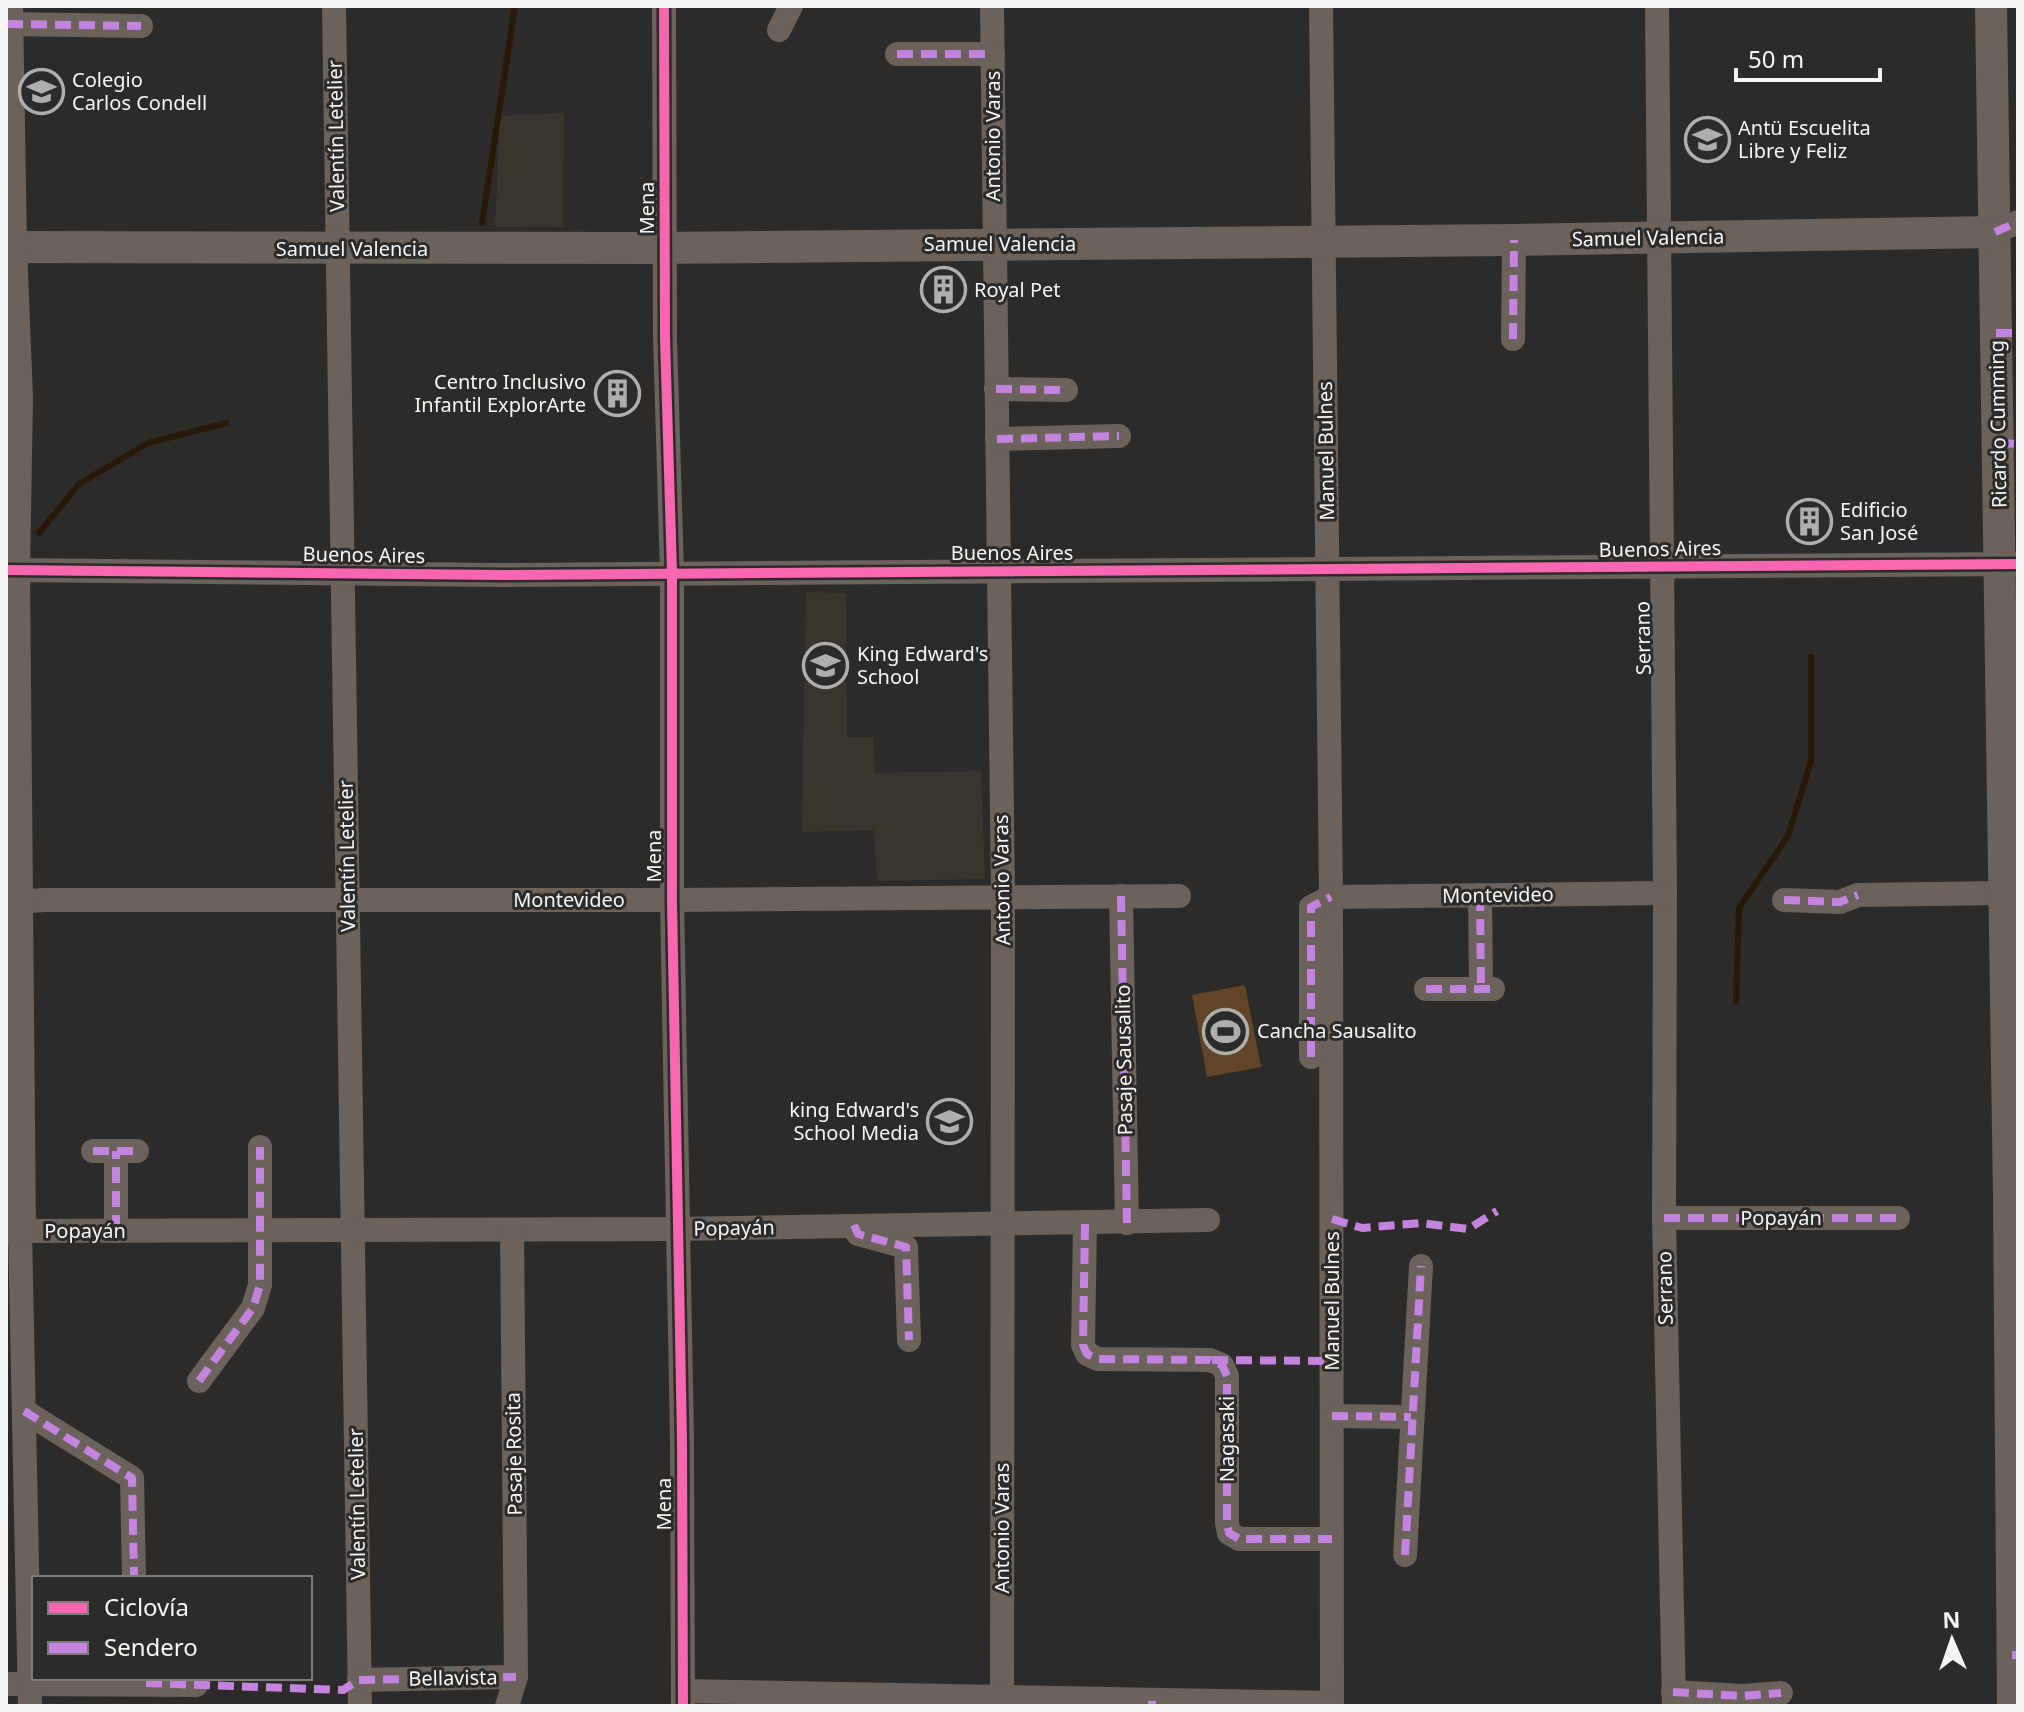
<svg xmlns="http://www.w3.org/2000/svg" width="2024" height="1712" font-family="'Noto Sans',sans-serif">
<style>
.built{fill:#3a342f}
.pitch{fill:#624527}
.lines{fill:none;stroke-linecap:round;stroke-linejoin:round}
.stream{stroke:#281807;stroke-width:6}
.minor{stroke:#6a625b;stroke-width:24}
.major{stroke:#6b625b;stroke-width:32}
.quiet{stroke:#c483df;stroke-width:8;stroke-dasharray:16 8;stroke-linecap:butt}
.cycleway-casing{stroke:#2d2b29;stroke-width:15}
.cycleway{stroke:#f766af;stroke-width:10}
.labels{text-anchor:middle;stroke-width:6;stroke-linejoin:round;paint-order:stroke}
.poi-label{font-size:20px;fill:#f6f5f3;stroke:#2d2b29;text-anchor:start}
.street-label{font-size:20px;fill:#f6f5f3;stroke:#2d2b29}
</style>
<rect width="100%" height="100%" fill="#2c2b2a"/>
<g class="built">
<polygon points="564,113 563,227 495,227 500,116"/>
<polygon points="806,592 846,593 847,737 873,737 875,773 981,771 985,879 877,881 874,830 802,832"/>
</g>
<polygon class="pitch" points="1245,985 1261,1067 1207,1077 1192,995"/>
<g class="lines">
<g class="stream">
<polyline points="482,223 515,6"/>
<polyline points="39,533 79,484 148,443 226,423"/>
<polyline points="1736,1002 1739,908 1788,836 1811,761 1811,657"/>
</g>
<g class="minor">
<polyline points="334,6 360,1706"/>
<polyline points="664,6 665,338 672,572 672,900 682,1441 683,1706"/>
<polyline points="992,6 1003,896 1002,1706"/>
<polyline points="1321,6 1331,897 1332,1706"/>
<polyline points="1657,6 1665,893 1664,1218 1674,1706"/>
<polyline points="7,24 141,26"/>
<polyline points="779,30 791,6"/>
<polyline points="897,54 993,54"/>
<polyline points="1995,232 2018,222"/>
<polyline points="1513,339 1514,240"/>
<polyline points="996,389 1066,390"/>
<polyline points="997,439 1119,436"/>
<polyline points="6,570 503,575 2018,564"/>
<polyline points="1480,895 1481,989"/>
<polyline points="1121,896 1127,1223"/>
<polyline points="1784,900 1840,902 1858,895 2003,893"/>
<polyline points="6,903 44,900 672,900 1179,896"/>
<polyline points="1426,989 1493,989"/>
<polyline points="1311,1057 1311,907 1331,897 1665,893"/>
<polyline points="93,1151 137,1151"/>
<polyline points="1664,1218 1898,1218"/>
<polyline points="1085,1224 1083,1345 1087,1354 1098,1359 1210,1360 1222,1365 1227,1376 1227,1523 1229,1533 1239,1539 1332,1539"/>
<polyline points="116,1231 116,1151"/>
<polyline points="856,1231 858,1234 906,1247 909,1340"/>
<polyline points="199,1381 253,1308 260,1285 260,1147"/>
<polyline points="24,1411 132,1478 134,1578"/>
<polyline points="1332,1416 1411,1417"/>
<polyline points="1405,1555 1421,1266"/>
<polyline points="359,1680 516,1677"/>
<polyline points="6,1684 196,1685"/>
<polyline points="683,1691 1332,1703"/>
<polyline points="1673,1692 1742,1696 1781,1693"/>
<polyline points="30,1706 20,1231 677,1229 1208,1220"/>
<polyline points="507,1706 516,1677 512,1230"/>
</g>
<g class="major">
<polyline points="1991,6 2009,1197 2013,1706"/>
<polyline points="6,247 650,248 1514,240 1995,232"/>
<polyline points="6,1228 20,1231 14,570 17,398 11,247 7,6"/>
</g>
<g class="quiet">
<polyline points="7,24 141,26"/>
<polyline points="897,54 993,54"/>
<polyline points="6,59 7,59"/>
<polyline points="1995,232 2018,222"/>
<polyline points="1996,333 2018,333"/>
<polyline points="1513,339 1514,240"/>
<polyline points="996,389 1066,390"/>
<polyline points="997,439 1119,436"/>
<polyline points="1998,443 2018,444"/>
<polyline points="1480,895 1481,989"/>
<polyline points="1121,896 1127,1223"/>
<polyline points="1784,900 1840,902 1858,895"/>
<polyline points="1426,989 1493,989"/>
<polyline points="1311,1057 1311,907 1331,897"/>
<polyline points="93,1151 137,1151"/>
<polyline points="1664,1218 1898,1218"/>
<polyline points="1332,1219 1362,1228 1421,1223 1468,1229 1497,1211"/>
<polyline points="1085,1224 1083,1345 1087,1354 1098,1359 1210,1360 1222,1365 1227,1376 1227,1523 1229,1533 1239,1539 1332,1539"/>
<polyline points="854,1225 858,1234 906,1247 909,1340"/>
<polyline points="116,1231 116,1151"/>
<polyline points="1212,1360 1332,1361"/>
<polyline points="199,1381 253,1308 260,1285 260,1147"/>
<polyline points="24,1411 132,1478 134,1578"/>
<polyline points="1332,1416 1411,1417"/>
<polyline points="1405,1555 1421,1266"/>
<polyline points="2012,1655 2018,1655"/>
<polyline points="146,1683 343,1690 359,1680 516,1677"/>
<polyline points="1673,1692 1742,1696 1781,1693"/>
<polyline points="1152,1706 1152,1701"/>
</g>
<defs>
<g id="cycleway">
<polyline points="664,6 665,338 672,572 672,900 682,1441 683,1706"/>
<polyline points="6,570 503,575 2018,564"/>
</g>
</defs>
<use href="#cycleway" class="cycleway-casing"/>
<use href="#cycleway" class="cycleway"/>
</g>
<defs>
<symbol id="school-ring" viewBox="-11 -11 22 22"><circle r="9.5" fill="#2d2b29" stroke="#afaead" stroke-width="1.5"/><path d="M0-5L7-2L0 1L-7-2ZM-4 1L0 2.5L4 1V4Q0 6-4 4Z" fill="#afaead"/></symbol>
<symbol id="building-ring" viewBox="-11 -11 22 22"><circle r="9.5" fill="#2d2b29" stroke="#afaead" stroke-width="1.5"/><path d="M-4-6H4V6H1V3H-1V6H-4ZM-2.5-4.3h1.7v1.8h-1.7ZM.8-4.3h1.7v1.8H.8ZM-2.5-1h1.7V.8h-1.7ZM.8-1h1.7V.8H.8Z" fill="#afaead"/></symbol>
<symbol id="stadium-ring" viewBox="-11 -11 22 22"><circle r="9.5" fill="#2d2b29" stroke="#afaead" stroke-width="1.5"/><path d="M0-5a6.5 5 0 1 0 0 10a6.5 5 0 1 0 0-10ZM-3.5-1.8h7v3.6h-7Z" fill="#afaead"/></symbol>
</defs>
<g fill-rule="evenodd">
<use href="#school-ring" x="16" y="66" width="51" height="51"/>
<use href="#school-ring" x="1682" y="114" width="51" height="51"/>
<use href="#building-ring" x="918" y="264" width="51" height="51"/>
<use href="#building-ring" x="592" y="368" width="51" height="51"/>
<use href="#building-ring" x="1784" y="496" width="51" height="51"/>
<use href="#school-ring" x="800" y="640" width="51" height="51"/>
<use href="#stadium-ring" x="1200" y="1006" width="51" height="51"/>
<use href="#school-ring" x="924" y="1096" width="51" height="51"/>
</g>
<g class="labels">
<g class="poi-label">
<text x="72" y="87">Colegio<tspan x="72" dy="23">Carlos Condell</tspan></text>
<text x="1738" y="135">Antü Escuelita<tspan x="1738" dy="23">Libre y Feliz</tspan></text>
<text x="974" y="297">Royal Pet</text>
<text x="586" y="389" text-anchor="end">Centro Inclusivo<tspan x="586" dy="23">Infantil ExplorArte</tspan></text>
<text x="1840" y="517">Edificio<tspan x="1840" dy="23">San José</tspan></text>
<text x="857" y="661">King Edward's<tspan x="857" dy="23">School</tspan></text>
<text x="1257" y="1038">Cancha Sausalito</text>
<text x="919" y="1117" text-anchor="end">king Edward's<tspan x="919" dy="23">School Media</tspan></text>
</g>
<g class="street-label">
<text transform="translate(336 136) rotate(-91)" y="7">Valentín Letelier</text>
<text transform="translate(993 136) rotate(-90)" y="7">Antonio Varas</text>
<text transform="translate(647 208) rotate(-90)" y="7">Mena</text>
<text transform="translate(1648 238) rotate(-1)" y="7">Samuel Valencia</text>
<text x="1000" y="251">Samuel Valencia</text>
<text x="352" y="256">Samuel Valencia</text>
<text transform="translate(1998 424) rotate(-91)" y="7">Ricardo Cumming</text>
<text transform="translate(1326 451) rotate(-91)" y="7">Manuel Bulnes</text>
<text transform="translate(1660 549) rotate(-1)" y="7">Buenos Aires</text>
<text x="1012" y="560">Buenos Aires</text>
<text transform="translate(364 555) rotate(1)" y="7">Buenos Aires</text>
<text transform="translate(1643 638) rotate(-91)" y="7">Serrano</text>
<text transform="translate(347 856) rotate(-91)" y="7">Valentín Letelier</text>
<text transform="translate(654 856) rotate(-90)" y="7">Mena</text>
<text transform="translate(1002 880) rotate(-91)" y="7">Antonio Varas</text>
<text transform="translate(1498 895) rotate(-1)" y="7">Montevideo</text>
<text x="569" y="907">Montevideo</text>
<text transform="translate(1124 1060) rotate(-91)" y="7">Pasaje Sausalito</text>
<text x="1781" y="1225">Popayán</text>
<text transform="translate(734 1228) rotate(-1)" y="7">Popayán</text>
<text x="85" y="1238">Popayán</text>
<text transform="translate(1665 1288) rotate(-91)" y="7">Serrano</text>
<text transform="translate(1332 1301) rotate(-90)" y="7">Manuel Bulnes</text>
<text transform="translate(1227 1439) rotate(-90)" y="7">Nagasaki</text>
<text transform="translate(514 1454) rotate(-91)" y="7">Pasaje Rosita</text>
<text transform="translate(357 1504) rotate(-91)" y="7">Valentín Letelier</text>
<text transform="translate(664 1504) rotate(-90)" y="7">Mena</text>
<text transform="translate(1002 1528) rotate(-90)" y="7">Antonio Varas</text>
<text transform="translate(453 1678) rotate(-1)" y="7">Bellavista</text>
</g>
</g>
<rect width="2024" height="1712" fill="none" stroke="#f6f5f3" stroke-width="16"/>
<rect x="32" y="1576" width="280" height="104" fill="#2d2b29" stroke="#7d7c7a" stroke-width="2"/>
<rect x="48" y="1602" width="40" height="12" fill="#f766af" stroke="#7d7c7a" stroke-width="2"/>
<text x="104" y="1616" font-size="24" fill="#f6f5f3">Ciclovía</text>
<rect x="48" y="1642" width="40" height="12" fill="#c483df" stroke="#7d7c7a" stroke-width="2"/>
<text x="104" y="1656" font-size="24" fill="#f6f5f3">Sendero</text>
<g transform="translate(1952 1640) rotate(358)" stroke="#2d2b29" stroke-width="6" paint-order="stroke">
<path d="M0-6L14 30L0 20L-14 30Z" fill="#f6f5f3"/>
<text y="-12" font-size="22" font-weight="bold" text-anchor="middle" fill="#f6f5f3">N</text>
</g>
<path d="M1736 68v12h144v-12" fill="none" stroke="#f6f5f3" stroke-width="4"/>
<text x="1748" y="68" font-size="24" fill="#f6f5f3" stroke="#2d2b29" stroke-width="6" paint-order="stroke">50 m</text>
</svg>
